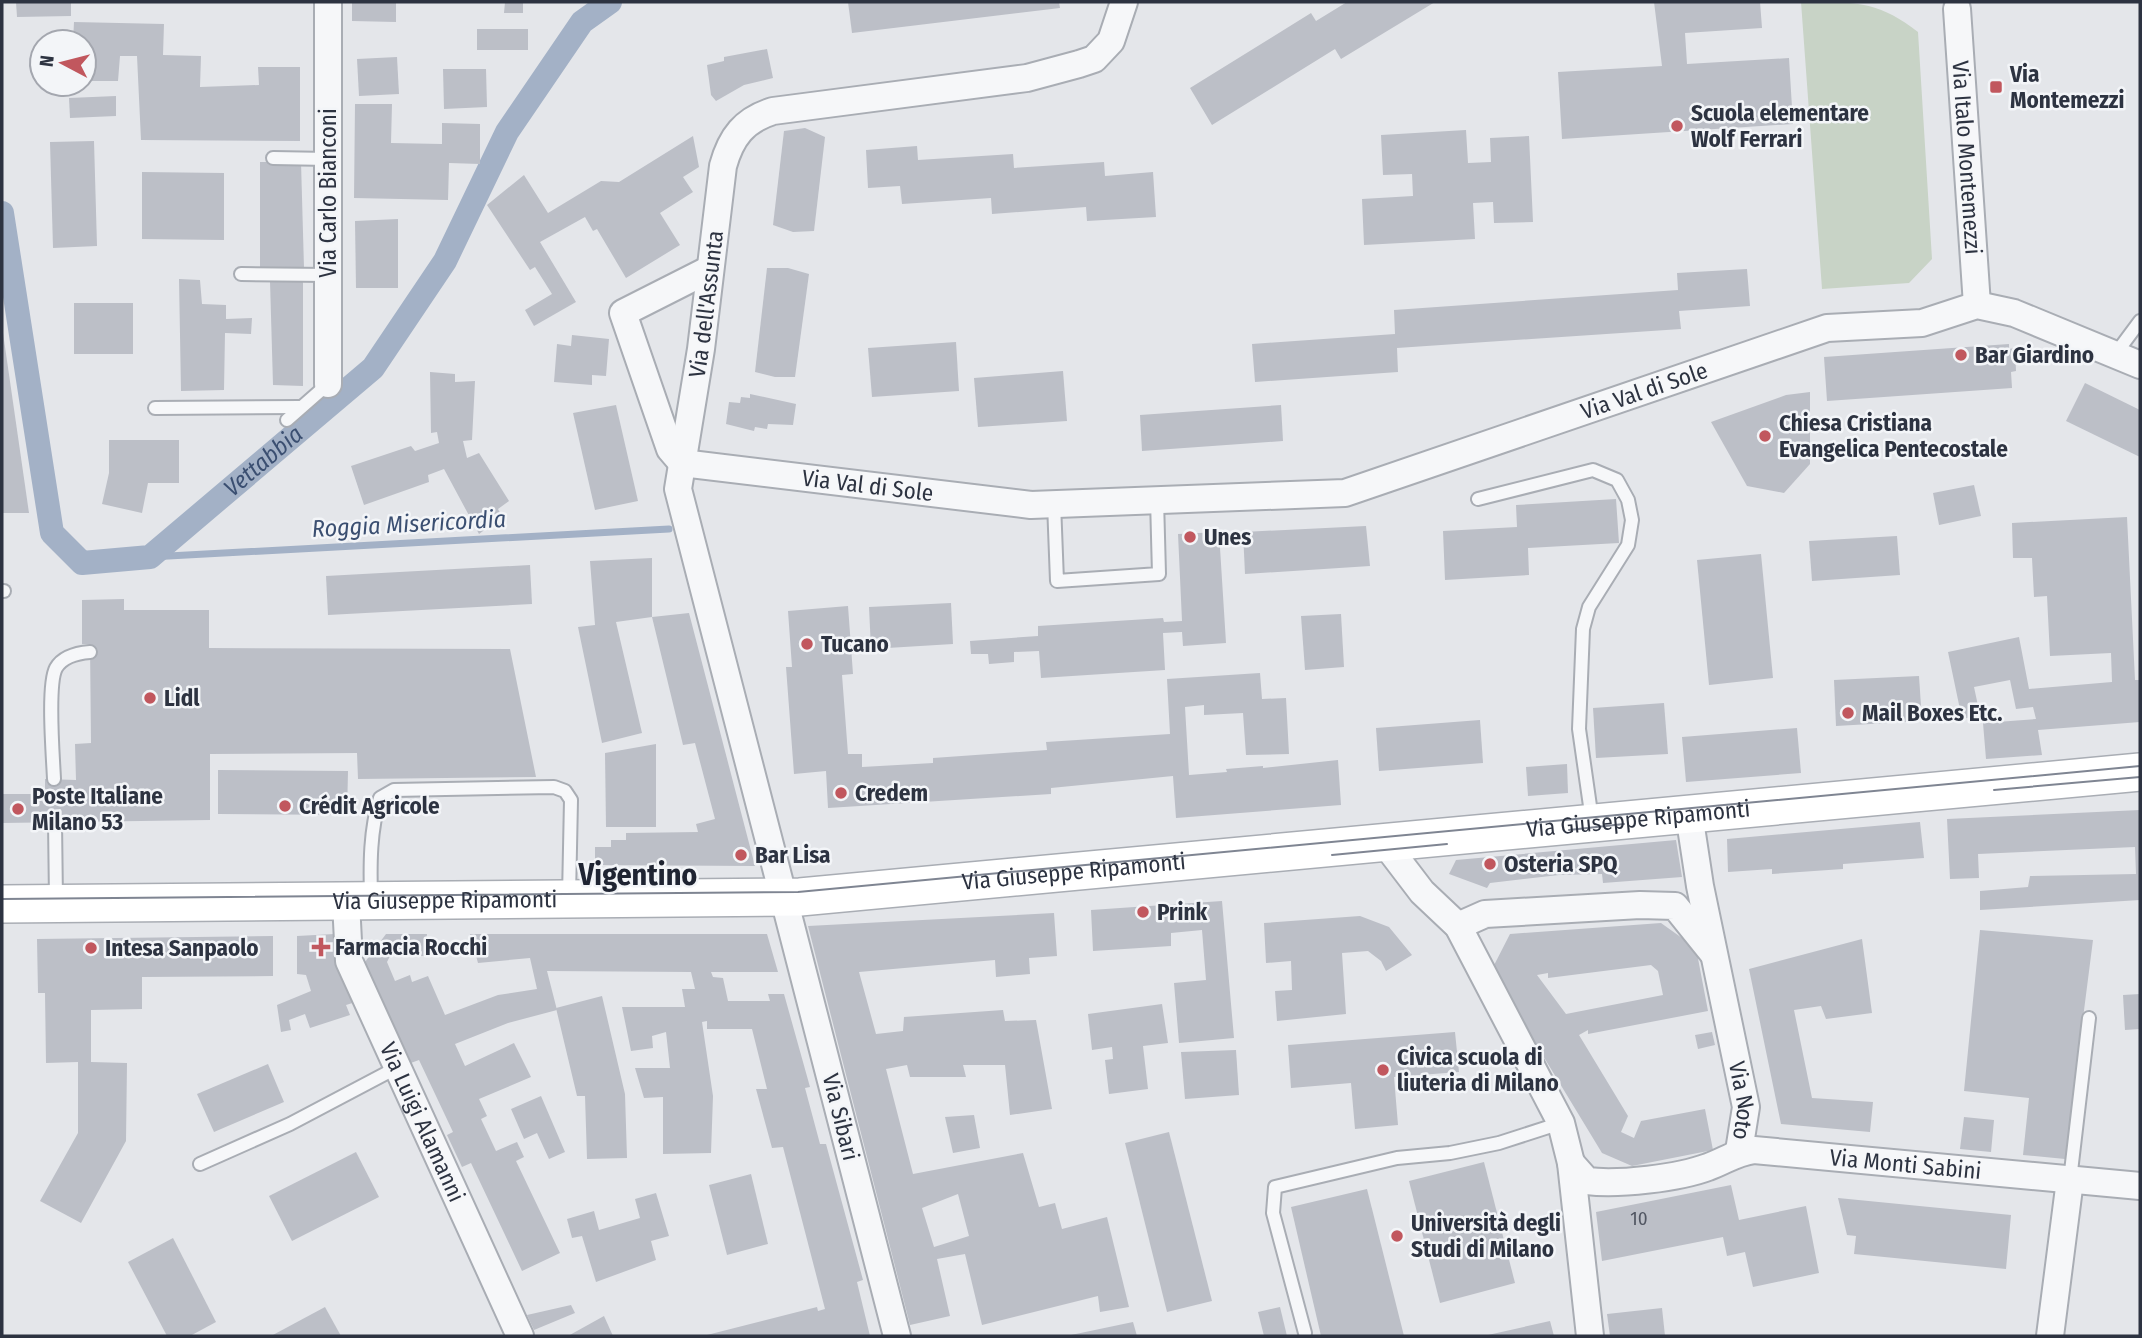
<svg xmlns="http://www.w3.org/2000/svg" width="2142" height="1338" font-family="'Fira Sans Condensed',sans-serif">
<style>
.green{fill:#c8d3c6}
.lines{fill:none;stroke-linecap:round;stroke-linejoin:round}
.stream{stroke:#a3b1c6;stroke-width:7}
.canal{stroke:#a3b1c6;stroke-width:24}
.building{fill:#bcbfc7;fill-rule:evenodd}
.lane-casing{stroke:#a9adb4;stroke-width:16}
.street-casing{stroke:#a9adb4;stroke-width:30}
.secondary-casing{stroke:#a9adb4;stroke-width:40}
.lane{stroke:#f6f7f9;stroke-width:12}
.street{stroke:#f6f7f9;stroke-width:26}
.secondary{stroke:#fff;stroke-width:37}
.tram{stroke:#7f8592;stroke-width:2}
.poi-dot{fill:#c1575e;stroke:#f3f5f8;stroke-width:2.5}
.labels{text-anchor:middle;stroke-width:5;stroke-linejoin:round;paint-order:stroke}
.number-label{font-size:19px;fill:#515662}
.poi-label{font-size:23px;font-weight:bold;fill:#2d3341;stroke:#f3f5f8;text-anchor:start}
.street-label{font-size:23px;fill:#2d3341;stroke:#f3f5f8}
.water-label{font-size:24px;font-style:italic;fill:#3b4f71;stroke:#f3f5f8}
.district-label{font-size:30px;font-weight:bold;fill:#1f2432;stroke:#f3f5f8}
</style>
<rect width="100%" height="100%" fill="#e4e6ea"/>
<path class="green" d="M1801,2C1854,2 1877,0 1918,32L1932,259L1909,283L1822,289Z"/>
<g class="lines">
<polyline class="stream" points="150,557 669,529"/>
<path class="canal" id="s1" d="M2,213L52,533L82,563L150,557L373,368L445,261L507,132L582,22L610,2"/>
</g>
<g class="building">
<polygon points="16,2 71,2 71,16 17,17"/>
<polygon points="352,2 396,2 396,22 352,21"/>
<polygon points="505,2 523,2 523,13 504,13"/>
<polygon points="848,2 1059,2 1060,8 852,33"/>
<polygon points="1347,2 1435,2 1341,59 1335,49 1212,125 1190,88 1311,13 1316,21"/>
<polygon points="1654,2 1760,2 1762,28 1685,33 1687,64 1789,58 1793,124 1562,139 1558,72 1662,66"/>
<polygon points="74,22 164,24 163,55 201,56 200,87 259,85 258,67 300,67 300,141 141,140 137,56 120,56 118,81 84,81 84,42 73,42"/>
<rect x="477" y="29" width="51" height="21"/>
<polygon points="767,49 773,78 744,85 716,101 711,95 707,65 724,61 724,57"/>
<polygon points="397,57 399,94 359,96 357,59"/>
<polygon points="443,69 486,69 487,107 444,109"/>
<polygon points="116,96 116,116 70,118 69,98"/>
<polygon points="355,104 392,104 391,143 442,144 442,123 480,124 480,164 449,163 448,200 354,198"/>
<polygon points="805,128 825,137 814,231 793,232 773,225 784,131"/>
<polygon points="1466,130 1468,163 1491,162 1490,138 1529,136 1533,222 1494,223 1493,202 1473,203 1475,239 1364,245 1362,199 1413,196 1412,174 1383,175 1381,135"/>
<polygon points="693,136 699,167 683,177 693,192 660,213 680,245 626,278 597,229 593,231 585,217 540,242 576,302 534,326 525,310 552,294 535,267 530,270 487,205 524,175 548,213 601,181 619,182"/>
<polygon points="94,141 97,246 53,248 50,142"/>
<polygon points="917,146 918,160 1013,154 1014,168 1104,162 1105,176 1153,172 1156,217 1087,221 1086,207 992,214 991,198 902,204 900,186 868,188 866,150"/>
<polygon points="260,162 301,162 304,268 260,268"/>
<polygon points="142,172 224,173 224,240 142,239"/>
<polygon points="398,219 398,288 356,288 355,221"/>
<polygon points="767,268 788,268 809,274 795,377 775,377 755,372"/>
<polygon points="1747,269 1750,306 1679,311 1681,329 1397,348 1398,372 1255,382 1252,344 1395,334 1394,310 1678,290 1677,273"/>
<polygon points="179,279 200,280 202,304 226,305 226,319 252,318 251,334 225,333 224,390 181,391"/>
<polygon points="270,281 303,282 303,386 273,385"/>
<rect x="74" y="303" width="59" height="51"/>
<polygon points="2,333 3,333 29,513 2,513"/>
<polygon points="572,335 609,339 606,376 592,375 592,385 554,382 557,344 571,346"/>
<polygon points="956,342 959,391 872,397 868,348"/>
<polygon points="2009,344 2009,349 2015,348 2016,371 2011,372 2012,388 1827,401 1824,357"/>
<polygon points="1063,371 1067,421 978,427 974,378"/>
<polygon points="430,372 455,374 455,382 475,381 472,440 463,441 467,458 479,453 509,501 498,509 502,517 479,534 444,469 428,475 429,482 364,505 351,466 411,446 415,451 439,443 437,432 431,433"/>
<polygon points="2085,383 2140,410 2140,457 2066,421"/>
<polygon points="1810,392 1810,464 1784,493 1747,486 1711,422 1786,395"/>
<polygon points="750,394 796,404 793,425 768,424 767,429 755,427 754,431 726,424 729,402 740,403 741,397 750,398"/>
<polygon points="616,405 638,501 595,510 573,413"/>
<polygon points="1281,405 1283,441 1142,451 1140,415"/>
<polygon points="109,440 179,440 179,483 148,483 142,513 102,504 109,473"/>
<polygon points="1974,485 1981,516 1939,525 1933,493"/>
<polygon points="1616,499 1619,543 1528,548 1529,575 1445,580 1443,531 1517,527 1516,505"/>
<polygon points="2127,517 2135,680 2140,680 2140,722 2038,730 2042,755 1986,759 1983,723 2036,719 2033,707 2016,709 2010,680 1974,687 1980,715 1962,719 1948,652 2019,637 2029,689 2112,682 2111,653 2050,656 2047,596 2034,597 2032,558 2013,558 2012,523"/>
<polygon points="1366,526 1370,566 1245,574 1243,532"/>
<polygon points="1219,532 1226,643 1183,646 1182,632 1163,633 1165,670 1041,678 1039,651 1014,652 1014,662 989,664 988,654 971,654 970,641 1038,636 1038,626 1163,618 1164,622 1182,621 1178,534"/>
<polygon points="1897,536 1900,575 1812,581 1809,541"/>
<polygon points="1761,554 1773,678 1709,685 1697,560"/>
<polygon points="652,558 652,617 616,622 642,733 602,743 578,627 595,625 590,561"/>
<polygon points="530,565 532,604 328,615 326,576"/>
<polygon points="124,599 124,610 209,610 209,648 510,649 536,777 358,779 357,753 210,754 210,820 2,823 2,794 45,794 45,779 76,780 75,744 91,743 90,644 82,644 82,600"/>
<polygon points="951,603 953,644 871,649 869,607"/>
<polygon points="848,606 853,674 842,675 848,754 862,754 862,767 933,763 933,758 1047,750 1046,742 1170,734 1167,679 1260,673 1262,699 1286,698 1289,754 1246,755 1243,713 1204,715 1204,705 1185,707 1189,775 1227,772 1226,769 1263,766 1263,768 1338,760 1341,805 1176,818 1173,776 1051,788 1051,794 828,808 826,771 794,774 786,667 792,667 788,611"/>
<polygon points="689,613 755,866 595,865 595,847 611,847 611,840 626,840 626,833 698,832 696,824 715,819 695,743 683,745 652,617"/>
<polygon points="1341,614 1344,667 1305,670 1301,616"/>
<polygon points="1919,676 1922,721 1836,726 1834,680"/>
<polygon points="1664,703 1668,754 1596,758 1593,708"/>
<polygon points="1480,720 1483,763 1379,771 1376,728"/>
<polygon points="1797,728 1801,773 1686,782 1682,737"/>
<polygon points="656,744 656,827 606,827 605,753"/>
<polygon points="1567,764 1568,793 1528,796 1526,767"/>
<polygon points="218,770 348,771 347,815 218,814"/>
<polygon points="2140,810 2140,900 1980,910 1980,891 2028,887 2030,876 2136,874 2135,847 1978,854 1979,878 1950,879 1947,819"/>
<polygon points="1920,822 1924,858 1843,864 1843,869 1772,874 1772,869 1728,872 1727,839"/>
<polygon points="1676,840 1682,877 1603,883 1602,874 1559,875 1490,883 1487,888 1449,874 1456,860"/>
<polygon points="1222,901 1234,1038 1179,1043 1174,983 1206,980 1202,930 1171,933 1171,946 1093,951 1091,910"/>
<path d="M1054,913L1057,956L1029,958L1030,974L996,977L995,960L859,972L876,1034L903,1031L904,1017L1003,1010L1005,1021L1036,1020L1052,1109L1010,1115L1005,1065H963L966,1077H910L907,1065L886,1069L913,1174L1023,1153L1039,1207L1055,1203L1062,1229L1107,1217L1129,1307L1100,1312L1098,1296L982,1325L965,1254L937,1259L950,1316L910,1325L808,926ZM958,1194L969,1236L934,1247L922,1208Z"/>
<polygon points="1360,916 1389,927 1412,955 1386,971 1381,961 1368,951 1342,953 1346,1014 1277,1021 1275,991 1292,990 1291,961 1266,963 1264,923"/>
<path d="M1661,923L1696,948L1708,1011L1588,1034V1030L1579,1035L1628,1116L1621,1132L1634,1138L1641,1121L1705,1109L1713,1150L1632,1166L1602,1153L1531,1036L1527,1038L1489,975L1510,934ZM1651,965L1658,971L1663,995L1566,1014L1537,975L1548,973V978Z"/>
<polygon points="1980,930 2093,940 2065,1159 2023,1155 2029,1098 1964,1091"/>
<polygon points="334,934 347,979 359,1001 346,1005 350,1015 310,1028 305,1014 289,1020 291,1030 281,1032 277,1005 311,991 306,975 297,974 297,936"/>
<polygon points="386,934 427,934 424,956 390,956 387,962 395,981 410,975 412,982 428,976 445,1015 498,995 537,989 530,958 478,963 470,934 767,934 778,972 711,972 713,977 723,978 728,1001 770,1001 768,994 784,994 810,1087 805,1088 820,1144 826,1144 863,1280 857,1282 870,1336 703,1336 817,1307 818,1311 825,1309 783,1147 772,1148 756,1089 767,1089 752,1029 707,1029 707,1021 702,1022 713,1096 711,1153 663,1154 663,1097 644,1098 635,1068 670,1068 666,1032 652,1036 653,1048 631,1051 622,1007 685,1007 682,989 695,989 691,972 547,971 557,1010 508,1023 455,1044 465,1066 514,1043 531,1077 479,1099 487,1116 481,1119 496,1151 517,1142 524,1157 516,1161 560,1253 522,1271 471,1163 462,1167 447,1135 453,1132 419,1060 408,1064 362,966"/>
<polygon points="273,936 273,976 142,977 142,1009 91,1010 91,1062 127,1063 126,1141 81,1223 40,1201 78,1133 78,1062 46,1063 45,993 38,993 37,939"/>
<polygon points="1862,939 1872,1013 1826,1019 1821,1006 1794,1010 1812,1098 1873,1102 1870,1132 1781,1124 1749,969"/>
<polygon points="2140,994 2140,1029 2125,1030 2123,995"/>
<polygon points="602,996 625,1094 627,1158 587,1159 585,1096 577,1096 556,1008"/>
<polygon points="1162,1004 1168,1043 1143,1046 1148,1089 1109,1094 1105,1060 1113,1059 1112,1047 1092,1050 1088,1014"/>
<polygon points="1455,1032 1459,1072 1394,1077 1398,1125 1355,1129 1351,1083 1291,1088 1288,1045"/>
<polygon points="1712,1032 1715,1045 1698,1049 1695,1035"/>
<polygon points="1236,1050 1239,1095 1185,1099 1181,1052"/>
<polygon points="268,1064 284,1102 214,1132 197,1094"/>
<polygon points="541,1096 565,1152 549,1159 537,1133 524,1139 511,1109"/>
<polygon points="974,1115 980,1148 953,1153 945,1117"/>
<polygon points="1964,1117 1994,1120 1991,1152 1960,1149"/>
<polygon points="1169,1132 1212,1301 1167,1312 1125,1143"/>
<polygon points="356,1152 379,1197 292,1241 269,1196"/>
<polygon points="1484,1162 1515,1283 1440,1303 1409,1181"/>
<polygon points="751,1174 768,1244 727,1255 709,1185"/>
<polygon points="1731,1185 1739,1220 1806,1206 1819,1273 1753,1287 1745,1252 1727,1256 1723,1237 1602,1261 1596,1212"/>
<polygon points="1367,1189 1404,1336 1321,1336 1291,1207"/>
<polygon points="656,1193 669,1236 651,1241 656,1260 596,1282 582,1236 572,1238 567,1219 594,1211 599,1230 640,1218 635,1199"/>
<polygon points="1838,1198 2011,1215 2006,1269 1854,1254 1856,1236 1847,1235"/>
<polygon points="173,1238 216,1322 190,1336 167,1336 128,1262"/>
<polygon points="571,1305 575,1313 534,1330 527,1315"/>
<polygon points="325,1307 341,1336 271,1336"/>
<polygon points="1280,1307 1287,1336 1264,1336 1258,1312"/>
<polygon points="1662,1308 1665,1336 1610,1336 1607,1314"/>
<polygon points="604,1316 613,1336 568,1336"/>
<polygon points="1550,1321 1554,1336 1488,1336 1488,1335"/>
<polygon points="1133,1322 1137,1336 1072,1336 1071,1335"/>
</g>
<g class="lines">
<defs>
<g id="lane">
<polyline points="273,158 329,159"/>
<polyline points="241,274 328,275"/>
<polyline points="2114,356 2140,321"/>
<polyline points="155,408 301,407"/>
<polyline points="287,420 328,384"/>
<polyline points="1478,499 1593,470 1617,480 1628,500 1632,520 1628,545 1589,607 1583,629 1579,729 1592,820"/>
<polyline points="1054,503 1057,581 1159,574 1157,499"/>
<polyline points="2,591 4,591"/>
<path d="M54,779C53,756 47,685 56,668C63,656 77,653 90,652"/>
<polyline points="55,822 56,900"/>
<path d="M371,898C370,864 370,830 380,798L394,790L554,787L565,791L571,800L569,896"/>
<polyline points="200,1164 290,1124 398,1067"/>
<polyline points="2070,1180 2089,1018"/>
<polyline points="1305,1333 1273,1213 1275,1187 1397,1158 1450,1153 1499,1143 1561,1123"/>
</g>
<g id="street">
<polyline points="328,2 328,384"/>
<path id="s2" d="M1957,9L1977,305"/>
<path id="s3" d="M682,463L1031,505L1345,493L1827,328L1922,323L1977,305L2014,313L2140,365"/>
<polyline points="682,463 670,449 623,313 710,269"/>
<path id="s4" d="M1689,814L1700,886L1746,1107L1739,1151"/>
<polyline points="1378,845 1390,850 1422,892 1458,926 1561,1123 1571,1163 1590,1336"/>
<path id="s5" d="M346,902L349,961L520,1336"/>
<polyline points="1458,926 1485,914 1640,905 1675,906 1712,952"/>
<path id="s6" d="M1571,1163L1587,1181C1618,1185 1679,1178 1708,1167C1725,1161 1736,1152 1754,1150L2140,1186"/>
<path id="s7" d="M897,1336L678,489L701,349L723,166C731,137 744,120 773,111L1027,78L1079,64L1094,59L1111,41L1124,2"/>
<polyline points="2050,1336 2070,1180"/>
</g>
<g id="secondary">
<path id="s8" d="M2,904L800,897L2140,772"/>
</g>
</defs>
<use href="#lane" class="lane-casing"/>
<use href="#street" class="street-casing"/>
<use href="#secondary" class="secondary-casing"/>
<use href="#lane" class="lane"/>
<use href="#street" class="street"/>
<use href="#secondary" class="secondary"/>
<g class="tram">
<polyline points="1994,790 2140,777"/>
<polyline points="1569,830 1624,824"/>
<polyline points="1332,855 1447,844"/>
<polyline points="2,899 798,892 2140,766"/>
</g>
</g>
<g class="poi-dot">
<rect x="1989" y="80" width="14" height="14" rx="3.5"/>
<circle cx="1677" cy="126" r="7"/>
<circle cx="1961" cy="355" r="7"/>
<circle cx="1765" cy="436" r="7"/>
<circle cx="1190" cy="537" r="7"/>
<circle cx="807" cy="644" r="7"/>
<circle cx="150" cy="698" r="7"/>
<circle cx="1848" cy="713" r="7"/>
<circle cx="841" cy="793" r="7"/>
<circle cx="285" cy="806" r="7"/>
<circle cx="18" cy="809" r="7"/>
<circle cx="741" cy="855" r="7"/>
<circle cx="1490" cy="864" r="7"/>
<circle cx="1143" cy="912" r="7"/>
<path d="M317.5 936.5h7v7h7v7h-7v7h-7v-7h-7v-7h7z"/>
<circle cx="91" cy="948" r="7"/>
<circle cx="1383" cy="1070" r="7"/>
<circle cx="1397" cy="1236" r="7"/>
</g>
<g class="labels">
<g class="number-label">
<text x="1639" y="1225">10</text>
</g>
<g class="poi-label">
<text x="2010" y="82">Via<tspan x="2010" dy="26">Montemezzi</tspan></text>
<text x="1691" y="121">Scuola elementare<tspan x="1691" dy="26">Wolf Ferrari</tspan></text>
<text x="1975" y="363">Bar Giardino</text>
<text x="1779" y="431">Chiesa Cristiana<tspan x="1779" dy="26">Evangelica Pentecostale</tspan></text>
<text x="1204" y="545">Unes</text>
<text x="821" y="652">Tucano</text>
<text x="164" y="706">Lidl</text>
<text x="1862" y="721">Mail Boxes Etc.</text>
<text x="855" y="801">Credem</text>
<text x="32" y="804">Poste Italiane<tspan x="32" dy="26">Milano 53</tspan></text>
<text x="299" y="814">Crédit Agricole</text>
<text x="755" y="863">Bar Lisa</text>
<text x="1504" y="872">Osteria SPQ</text>
<text x="1157" y="920">Prink</text>
<text x="335" y="955">Farmacia Rocchi</text>
<text x="105" y="956">Intesa Sanpaolo</text>
<text x="1397" y="1065">Civica scuola di<tspan x="1397" dy="26">liuteria di Milano</tspan></text>
<text x="1411" y="1231">Università degli<tspan x="1411" dy="26">Studi di Milano</tspan></text>
</g>
<g class="street-label">
<text dy="8" stroke="none"><textPath href="#s2" startOffset="149">Via Italo Montemezzi</textPath></text>
<text transform="translate(328 193) rotate(-90)" y="8">Via Carlo Bianconi</text>
<text dy="8" stroke="none"><textPath href="#s7" startOffset="1062">Via dell'Assunta</textPath></text>
<text dy="8" stroke="none"><textPath href="#s3" startOffset="982">Via Val di Sole</textPath></text>
<text dy="8" stroke="none"><textPath href="#s3" startOffset="187">Via Val di Sole</textPath></text>
<text dy="8" stroke="none"><textPath href="#s8" startOffset="1640">Via Giuseppe Ripamonti</textPath></text>
<text dy="8" stroke="none"><textPath href="#s8" startOffset="1073">Via Giuseppe Ripamonti</textPath></text>
<text dy="8" stroke="none"><textPath href="#s8" startOffset="443">Via Giuseppe Ripamonti</textPath></text>
<text dy="8" stroke="none"><textPath href="#s4" startOffset="292">Via Noto</textPath></text>
<text transform="translate(841 1117) rotate(76)" y="8">Via Sibari</text>
<text dy="8" stroke="none"><textPath href="#s5" startOffset="236">Via Luigi Alamanni</textPath></text>
<text dy="8" stroke="none"><textPath href="#s6" startOffset="348">Via Monti Sabini</textPath></text>
</g>
<g class="water-label">
<text dy="8" stroke="none"><textPath href="#s1" startOffset="583">Vettabbia</textPath></text>
<text transform="translate(409 524) rotate(-3)" y="8">Roggia Misericordia</text>
</g>
<g class="district-label">
<text x="638" y="885">Vigentino</text>
</g>
</g>
<rect width="2142" height="1338" fill="none" stroke="#2d3341" stroke-width="7"/>
<g transform="translate(63 63) rotate(277)"><circle r="33" fill="#f3f5f8" stroke="#a4a7af" stroke-width="2"/>
<path d="M0-5L12 26L0 18L-12 26Z" fill="#c1575e"/>
<text y="-10" font-size="19" font-weight="bold" text-anchor="middle" fill="#2d3341">N</text>
</g>
</svg>
